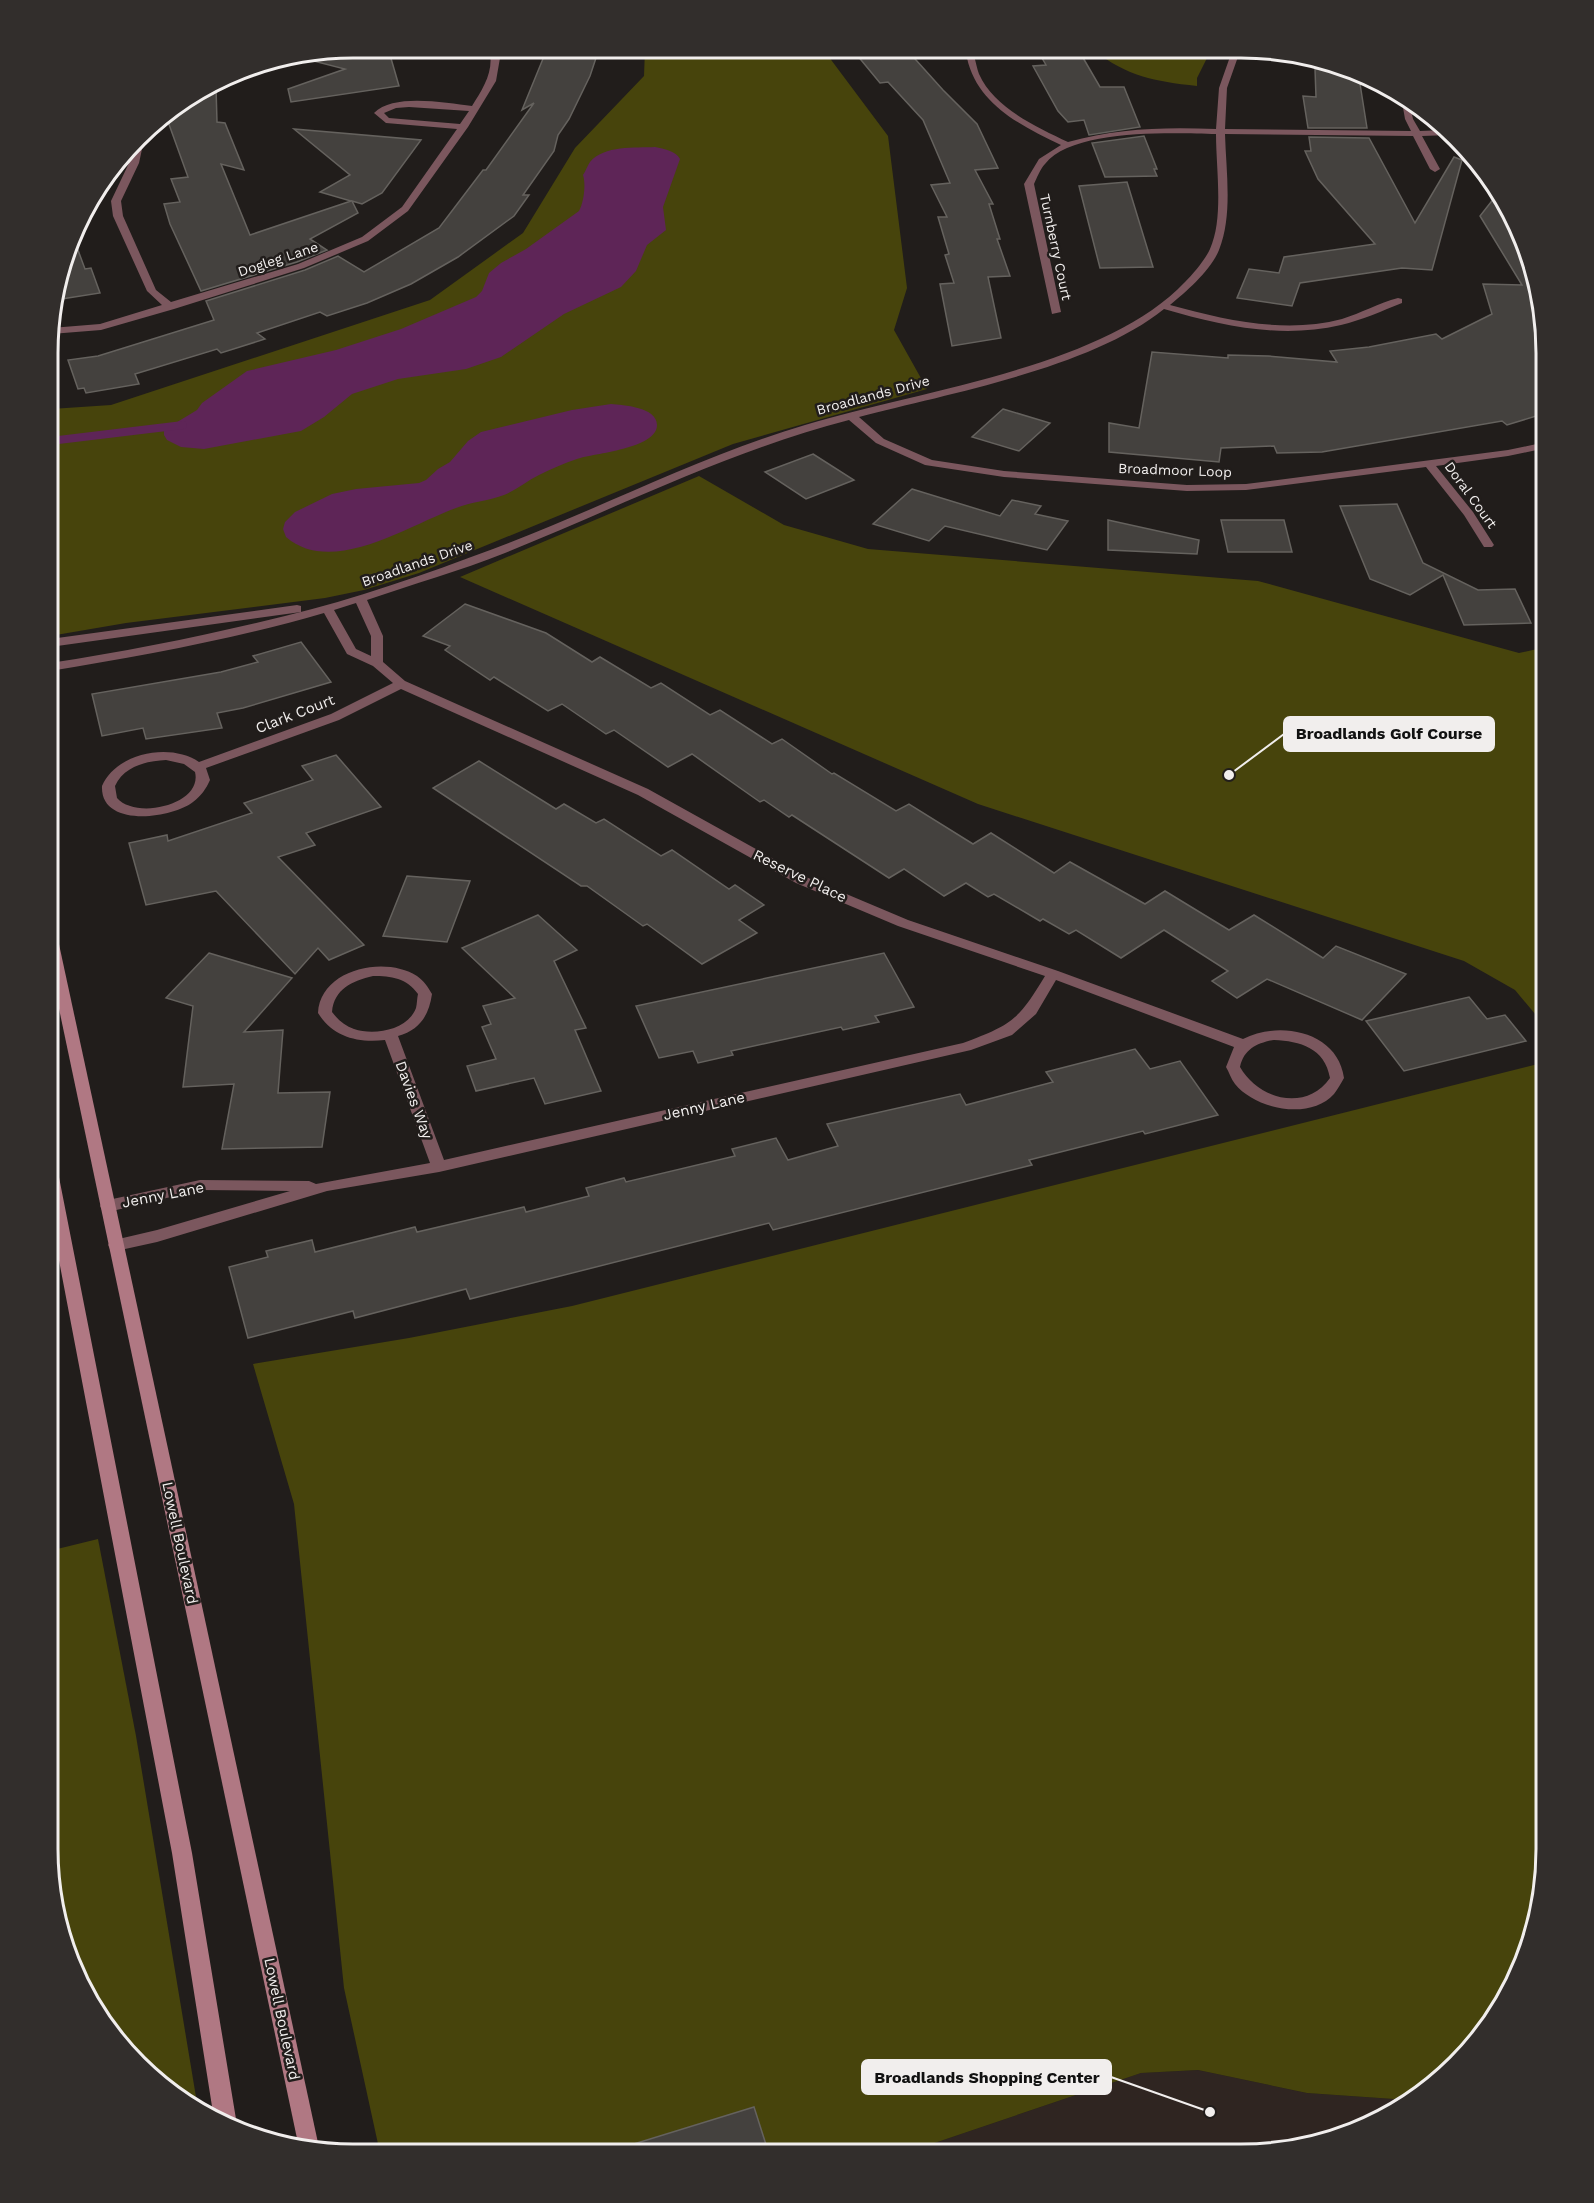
<svg xmlns="http://www.w3.org/2000/svg" width="1594" height="2203" font-family="'Work Sans',sans-serif">
<style>
.built{fill:#2f2521}
.green{fill:#47440c}
.water{fill:#5e2557}
.lines{fill:none;stroke-linecap:round;stroke-linejoin:round}
.stream{stroke:#5e2557;stroke-width:8}
.building{fill:#44413e;stroke:#65625e;stroke-width:1.5}
.street{fill:#7b575e;fill-rule:evenodd}
.secondary{fill:#b07883;fill-rule:evenodd}
.labels{text-anchor:middle;stroke-width:5;stroke-linejoin:round;paint-order:stroke}
.far-street-label{font-size:14px;fill:#f1eeed;stroke:#211d1b}
.street-label{font-size:15px;fill:#f1eeed;stroke:#211d1b}
.rim{fill:none;stroke:#f1eeed;stroke-width:3}
.leader{fill:none;stroke:#f1eeed;stroke-width:2}
.callout-dot{fill:#f1eeed;stroke:#211d1b;stroke-width:2}
.callout{fill:#f1eeed;stroke:#f1eeed;stroke-width:2}
.callout-label{font-size:16px;text-anchor:middle;font-weight:bold;fill:#111}
</style>
<rect width="100%" height="100%" fill="#211d1b"/>
<polygon class="built" points="1198,2070 1307,2093 1394,2099 1422,2093 1375,2124 1319,2145 1240,2155 902,2154 1141,2073"/>
<g class="green">
<polygon points="645,49 823,49 888,136 907,288 894,330 927,389 733,444 419,573 364,590 325,598 126,623 50,636 51,409 111,405 430,300 523,233 575,148 644,76"/>
<path d="M1093,50H1211L1197,78V86C1153,81 1129,77 1093,50Z"/>
<polygon points="699,476 784,525 868,549 1258,581 1519,653 1546,647 1546,1027 1515,990 1464,961 978,804 460,577"/>
<polygon points="1546,1062 1545,1869 1530,1948 1494,2019 1442,2079 1422,2093 1394,2099 1307,2093 1198,2070 1141,2073 902,2154 380,2153 344,1988 294,1504 253,1364 409,1338 572,1306"/>
<polygon points="98,1539 136,1736 198,2109 168,2092 111,2036 79,1984 54,1909 48,1849 49,1551"/>
</g>
<g class="water">
<path d="M655,147C664,149 676,151 680,159L663,207L666,230L647,245L636,271L621,287L564,314L501,357L466,369L398,379L352,394L324,417L301,431L204,449L181,447L167,440L164,435V430L197,410L202,403L247,371L336,350L401,329L476,297L482,291L489,273L501,263L526,249L579,211C584,202 586,184 583,175C586,171 587,166 590,162C604,145 635,148 655,147Z"/>
<path d="M611,404C623,405 657,407 657,425C657,449 594,453 577,459C565,463 551,469 539,475C527,481 516,490 504,495C488,501 471,502 456,508C409,525 332,577 286,537L283,529L285,522L295,512L332,494L356,489L419,483L426,480L438,469L450,462L468,441L481,432L572,410Z"/>
</g>
<g class="lines">
<polyline class="stream" points="50,441 183,425"/>
</g>
<g class="building">
<polygon points="354,48 388,48 399,86 291,102 288,89 345,69 298,57"/>
<polygon points="547,49 599,49 590,76 569,119 558,135 554,151 523,195 529,195 514,216 458,257 411,284 367,303 327,316 320,312 257,333 265,339 221,353 217,349 135,374 139,384 86,393 84,388 78,389 68,360 98,356 214,320 206,301 305,270 338,256 364,272 439,228 483,170 486,170 534,103 522,110"/>
<polygon points="852,49 907,50 943,90 977,124 998,168 975,170 993,204 989,204 1000,239 997,239 1010,276 988,277 1001,338 952,346 940,284 954,283 945,255 949,254 938,217 947,217 931,185 950,183 923,120 888,82 880,83"/>
<polygon points="1082,56 1100,87 1124,87 1140,127 1089,135 1084,120 1068,122 1058,111 1033,66 1046,65 1042,58"/>
<polygon points="1332,65 1358,71 1367,128 1308,128 1303,96 1316,97 1315,69 1332,70"/>
<polygon points="216,87 217,122 225,123 244,170 221,164 250,235 351,201 320,192 350,175 294,129 421,140 382,193 362,204 352,201 358,213 310,239 327,250 297,262 201,291 170,224 164,204 180,202 171,179 188,177 166,116"/>
<polygon points="1144,136 1157,169 1154,169 1157,176 1105,177 1092,143"/>
<polygon points="1309,137 1369,138 1415,223 1454,157 1462,160 1432,270 1402,268 1300,283 1292,306 1237,298 1249,269 1279,273 1284,257 1375,244 1318,179 1305,151 1311,151"/>
<polygon points="1127,182 1153,267 1100,268 1079,186"/>
<polygon points="1498,193 1515,219 1536,275 1546,354 1546,413 1507,425 1502,421 1322,452 1277,453 1274,446 1221,448 1219,462 1109,452 1109,423 1139,428 1152,352 1228,358 1228,355 1268,356 1337,362 1330,351 1369,347 1436,334 1442,339 1492,314 1483,284 1522,285 1480,216"/>
<polygon points="75,242 85,269 91,268 100,293 55,300"/>
<polygon points="1003,409 1050,423 1019,451 972,437"/>
<polygon points="813,454 854,480 806,499 765,472"/>
<polygon points="912,489 1000,516 1012,500 1041,506 1035,514 1068,521 1047,550 945,526 929,541 873,524"/>
<polygon points="1397,504 1423,563 1478,590 1515,589 1531,623 1464,625 1443,575 1410,595 1370,579 1340,506"/>
<polygon points="1108,520 1199,540 1197,554 1108,550"/>
<polygon points="1221,520 1284,520 1292,552 1228,552"/>
<polygon points="465,604 546,633 592,662 600,657 651,688 661,683 710,715 720,710 772,744 782,739 832,774 834,773 896,811 909,804 973,844 991,833 1054,873 1070,862 1145,904 1165,891 1229,930 1254,915 1323,958 1336,946 1406,974 1362,1020 1267,979 1237,998 1212,981 1228,971 1164,930 1121,958 1076,930 1069,934 1043,919 1040,921 994,894 988,897 966,883 944,896 904,869 889,878 792,815 789,817 764,800 760,802 692,754 668,767 614,730 606,734 562,704 548,711 494,677 490,680 445,650 450,646 423,636"/>
<polygon points="301,642 331,682 243,708 217,713 222,728 146,739 143,728 102,736 92,694 221,672 258,662 253,656"/>
<polygon points="336,755 381,807 306,833 315,845 278,857 364,945 329,960 318,948 295,974 216,891 146,905 129,843 167,835 168,841 252,813 244,803 313,780 302,766"/>
<polygon points="479,761 556,809 564,804 596,823 604,819 661,856 672,850 729,889 735,885 764,905 739,920 757,933 702,964 647,924 643,926 587,886 581,886 433,788"/>
<polygon points="407,876 470,881 447,942 383,936"/>
<polygon points="538,915 577,950 554,961 586,1028 575,1030 601,1091 545,1104 534,1078 476,1091 467,1066 496,1059 482,1027 491,1024 483,1006 515,998 462,948"/>
<polygon points="209,953 292,978 244,1032 283,1030 278,1093 330,1092 322,1147 222,1149 234,1084 183,1087 193,1006 166,998"/>
<polygon points="884,953 914,1007 875,1016 879,1022 843,1030 841,1027 731,1051 733,1055 698,1063 693,1051 659,1058 636,1006"/>
<polygon points="1469,997 1487,1019 1505,1015 1526,1041 1404,1071 1366,1021"/>
<polygon points="1135,1049 1150,1069 1180,1061 1218,1115 1145,1134 1143,1131 1029,1160 1032,1165 773,1230 769,1223 470,1299 466,1289 355,1318 353,1311 248,1338 229,1267 268,1257 266,1251 312,1240 315,1252 415,1227 417,1232 524,1207 526,1212 589,1196 586,1188 624,1178 626,1182 735,1156 732,1149 776,1138 788,1160 838,1146 827,1124 960,1094 966,1105 1053,1082 1046,1072"/>
<polygon points="754,2107 769,2154 625,2153 624,2147"/>
</g>
<g class="lines">
<g class="street">
<path d="M489,48H497L500,58L496,81L468,127L408,211L368,241L304,268L174,309L101,330L51,334V328L100,324L162,305L147,291L113,216L111,201L129,163L133,148L141,138L144,140L139,163L121,201L123,216L156,290L171,302L298,264L362,237L402,207L457,129L386,123L374,113C394,93 445,103 472,106C483,88 495,71 489,48ZM409,107L469,111L460,124L389,118L384,113L396,108Z"/>
<path d="M1232,51H1240L1227,88L1225,129L1411,131L1405,119L1401,96L1409,101L1413,119L1420,131L1445,130L1450,135L1422,136L1440,169L1435,172L1430,169L1413,136L1225,134C1226,171 1233,215 1219,250C1211,270 1187,291 1170,305C1225,320 1285,334 1342,319C1361,313 1379,303 1398,298L1402,299V303C1382,311 1362,320 1341,325C1281,339 1222,326 1164,309C1091,368 950,393 859,417L884,439L932,460L1004,471L1187,485L1246,484L1508,450L1546,442V448L1508,456L1436,466L1473,512L1494,545L1492,547H1484L1464,515L1426,467L1246,490L1187,491L1004,477L925,465L876,443L849,420C729,451 619,507 505,553C460,571 413,584 367,600L383,636V662L405,681L648,789L806,877L908,920L1058,971L1243,1039C1280,1020 1338,1032 1344,1078C1341,1083 1338,1089 1334,1094C1310,1121 1255,1109 1235,1084C1231,1079 1229,1072 1226,1067L1234,1047L1056,980L1036,1014L1012,1035L971,1050L439,1172L327,1191L157,1242L116,1251L110,1249L108,1245L110,1241L157,1230L290,1191L200,1190L108,1212L102,1210L100,1206L102,1202L108,1200L200,1180L309,1181L316,1184L430,1163L385,1040C357,1043 333,1037 318,1013C320,969 385,955 417,976C424,981 428,987 432,994C429,1015 420,1030 398,1036L444,1160L963,1043C1011,1025 1018,1021 1045,976L898,926L796,883L638,795L401,689L339,720L206,768L210,780C206,789 201,796 193,802C171,819 100,828 102,786C116,753 170,742 199,762L331,714L393,683L373,666L347,654L324,613C235,639 141,656 50,671V663C129,651 208,635 285,616C355,599 426,574 493,549C598,510 697,457 805,425C916,391 1104,368 1185,282C1193,274 1205,260 1210,249C1224,218 1216,169 1216,134C1174,133 1073,128 1045,164C1040,169 1037,178 1034,184L1061,312L1052,314L1024,184L1039,159L1061,145C1021,126 977,104 967,58L974,56C976,62 977,69 979,74C994,108 1037,127 1068,142C1117,128 1165,127 1216,129L1219,88ZM356,603L371,636V656L356,649L334,610ZM166,760L184,764L195,772C203,805 136,820 117,798L115,786C124,766 147,761 166,760ZM373,976C391,976 407,978 418,994C417,998 417,1004 416,1008C408,1030 374,1036 354,1029C345,1026 338,1020 332,1012C334,989 352,981 373,976ZM1274,1040C1300,1041 1325,1048 1330,1078C1306,1112 1259,1100 1240,1067C1244,1049 1257,1043 1274,1040Z"/>
<polygon points="297,605 301,606 301,612 50,647 50,639"/>
</g>
<g class="secondary">
<polygon points="50,931 57,935 320,2152 299,2148 50,966"/>
<polygon points="49,1162 54,1163 57,1167 192,1853 237,2125 234,2130 214,2119 172,1853 49,1208"/>
</g>
</g>
<g class="labels">
<g class="far-street-label">
<text transform="translate(1056 247) rotate(78)" y="5">Turnberry Court</text>
<text transform="translate(278 259) rotate(-18)" y="5">Dogleg Lane</text>
<text transform="translate(873 395) rotate(-15)" y="5">Broadlands Drive</text>
<text transform="translate(1175 470) rotate(2)" y="5">Broadmoor Loop</text>
<text transform="translate(1471 495) rotate(54)" y="5">Doral Court</text>
<text transform="translate(417 563) rotate(-19)" y="5">Broadlands Drive</text>
</g>
<g class="street-label">
<text transform="translate(295 714) rotate(-21)" y="5">Clark Court</text>
<text transform="translate(800 876) rotate(26)" y="5">Reserve Place</text>
<text transform="translate(414 1100) rotate(70)" y="5">Davies Way</text>
<text transform="translate(704 1106) rotate(-13)" y="5">Jenny Lane</text>
<text transform="translate(163 1195) rotate(-11)" y="5">Jenny Lane</text>
<text transform="translate(180 1543) rotate(78)" y="5">Lowell Boulevard</text>
<text transform="translate(282 2019) rotate(78)" y="5">Lowell Boulevard</text>
</g>
</g>
<path d="M0 0H1594V2203H0ZM353 58H1241A295 295 0 0 1 1536 353V1849A295 295 0 0 1 1241 2144H353A295 295 0 0 1 58 1849V353A295 295 0 0 1 353 58Z" fill="#322e2c" fill-rule="evenodd"/>
<path class="rim" d="M353 58H1241A295 295 0 0 1 1536 353V1849A295 295 0 0 1 1241 2144H353A295 295 0 0 1 58 1849V353A295 295 0 0 1 353 58Z"/>
<path class="leader" d="M1229 775L1284 734M1210 2112L1111 2077"/>
<g class="callout-dot">
<circle cx="1229" cy="775" r="6"/>
<circle cx="1210" cy="2112" r="6"/>
</g>
<g class="callout">
<rect x="1284" y="717" width="210" height="34" rx="6"/>
<rect x="862" y="2060" width="249" height="34" rx="6"/>
</g>
<g class="callout-label">
<text x="1389" y="739">Broadlands Golf Course</text>
<text x="987" y="2083">Broadlands Shopping Center</text>
</g>
</svg>
